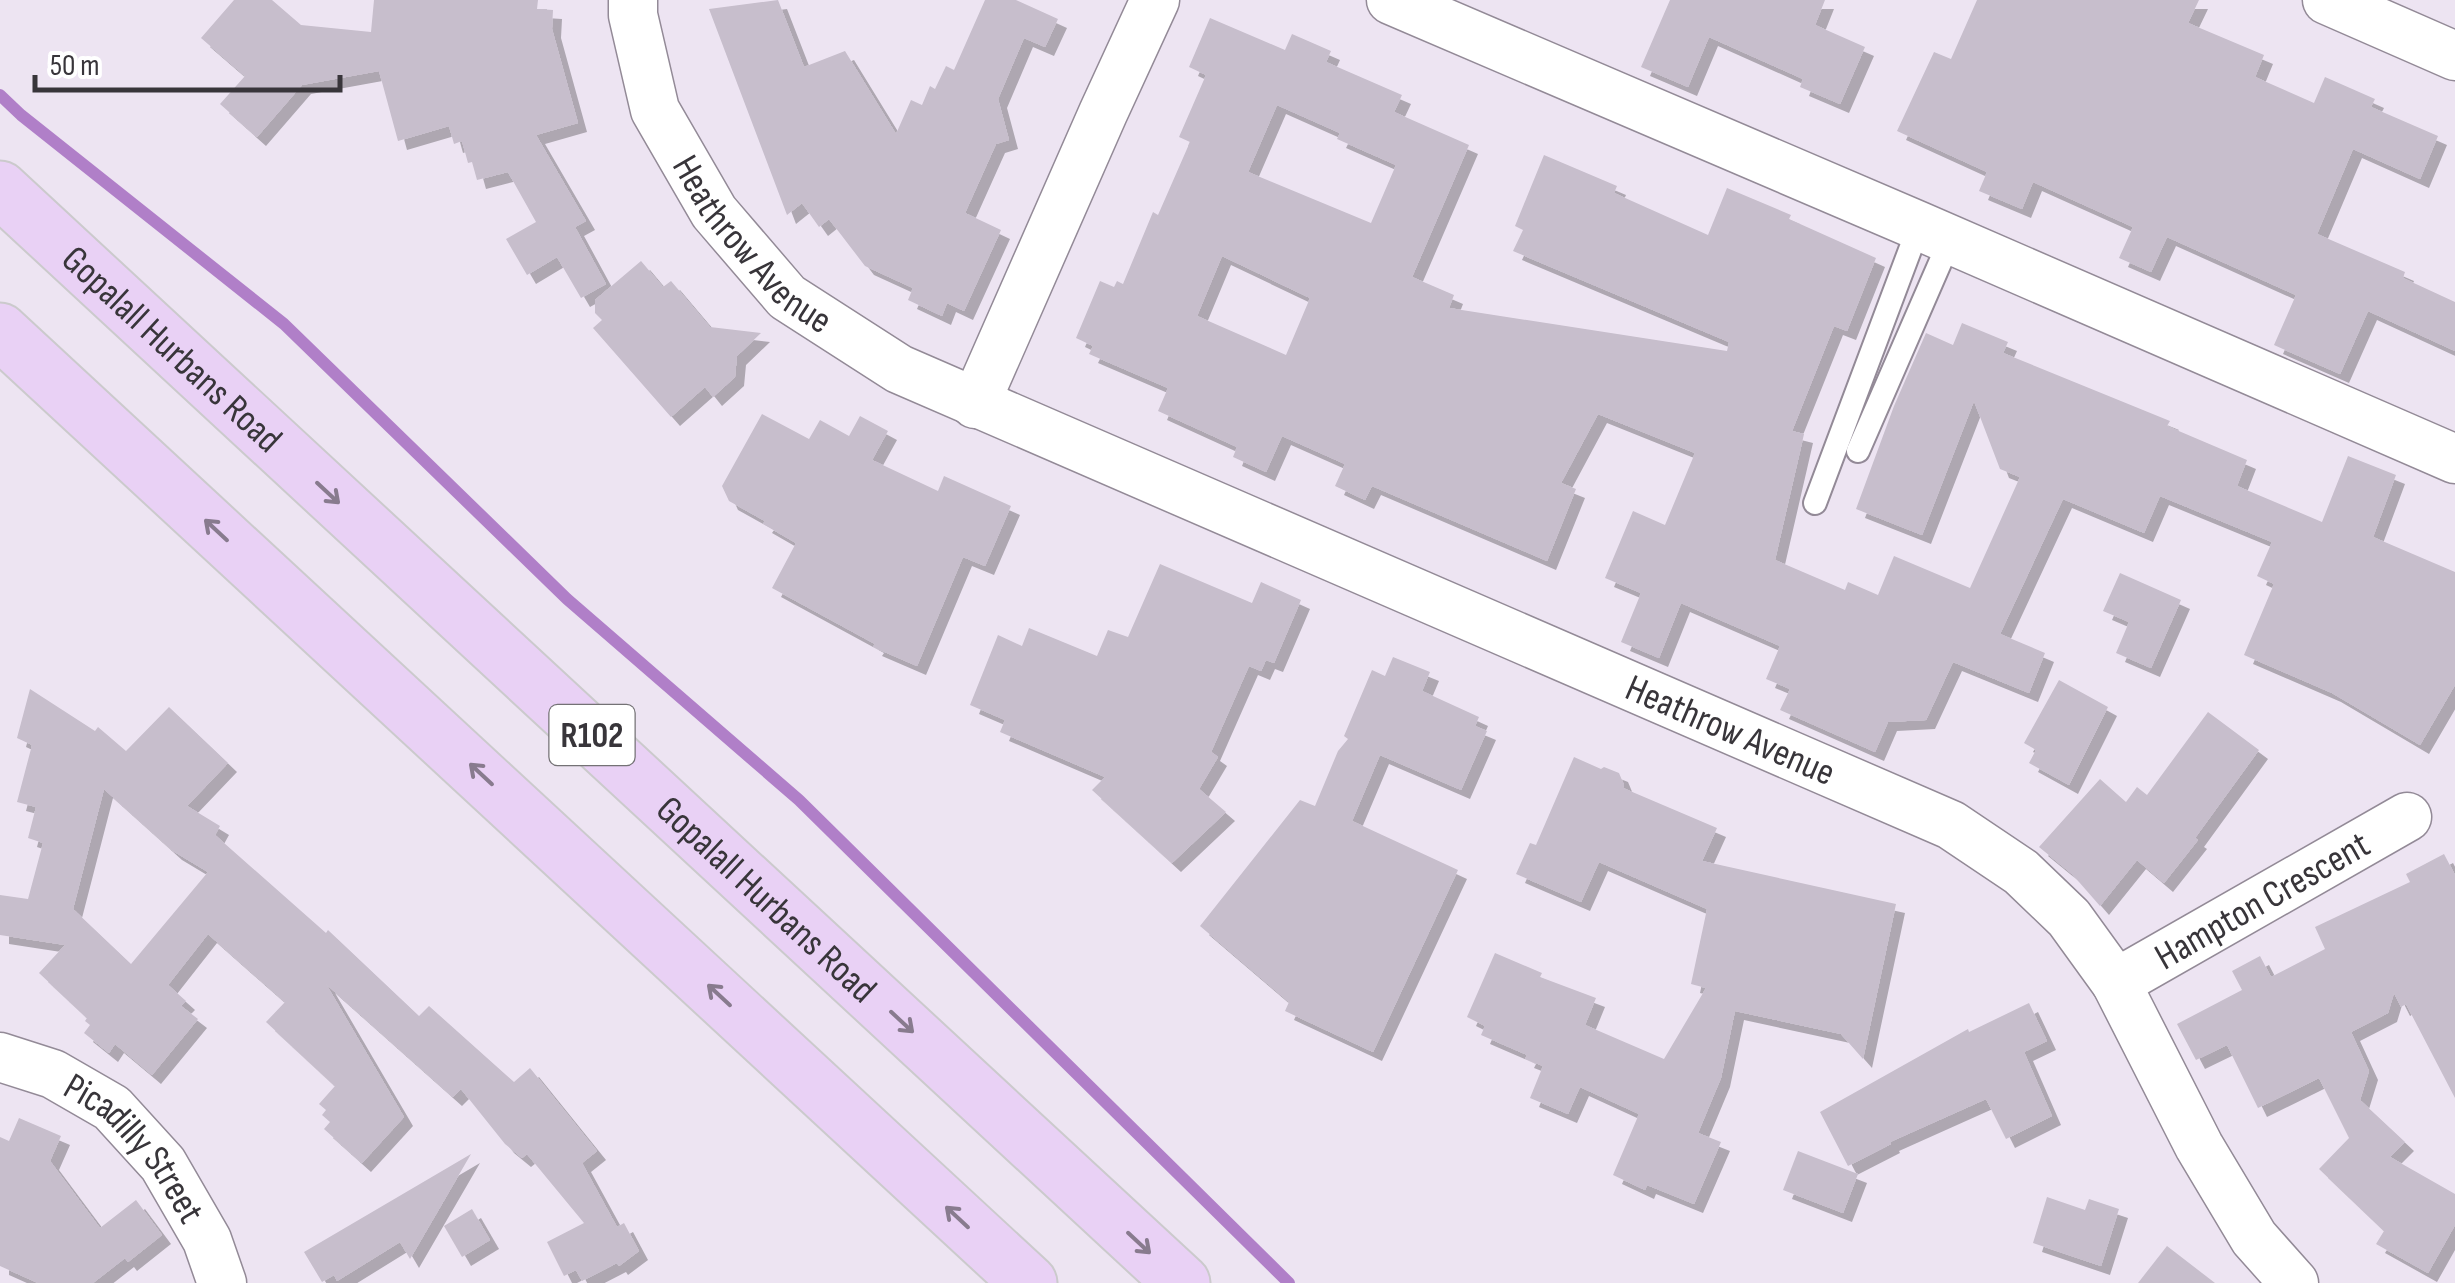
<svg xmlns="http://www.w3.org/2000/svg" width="2455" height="1283" font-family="'Sofia Sans Condensed',sans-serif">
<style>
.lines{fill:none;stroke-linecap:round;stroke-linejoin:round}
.stream{stroke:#b07fc8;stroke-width:12}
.building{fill:#c7becc;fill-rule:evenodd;filter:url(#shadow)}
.service-casing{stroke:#938a97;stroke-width:26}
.minor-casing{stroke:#938a97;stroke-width:51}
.primary-casing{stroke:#cbcacc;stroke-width:59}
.service{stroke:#fff;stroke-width:22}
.minor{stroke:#fff;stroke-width:48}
.primary{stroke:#e9d1f5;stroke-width:55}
.oneway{stroke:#887b8e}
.labels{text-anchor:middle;stroke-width:8;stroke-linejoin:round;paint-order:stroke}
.shield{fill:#fff;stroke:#747275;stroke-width:2.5}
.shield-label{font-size:35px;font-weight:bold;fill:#38353a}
.street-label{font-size:38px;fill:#38353a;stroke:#fff}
</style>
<defs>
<filter id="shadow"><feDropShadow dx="9" dy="9" stdDeviation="0" flood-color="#0004"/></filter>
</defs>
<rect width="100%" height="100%" fill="#ede4f2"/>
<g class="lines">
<polyline class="stream" points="0,95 21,115 284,324 567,599 799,800 1289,1283"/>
</g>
<g class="building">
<polygon points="234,0 272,0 301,25 371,32 374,0 538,0 537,9 553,10 552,29 578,123 536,135 586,221 575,227 606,284 581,298 557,257 527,275 506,239 536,222 508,172 477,180 472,162 468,163 462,141 454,144 449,126 398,141 379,71 302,85 257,137 220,104 245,76 201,38"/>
<polygon points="778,0 804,67 845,51 896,134 911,100 922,105 930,86 935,89 946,66 954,70 985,0 1016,0 1058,19 1045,47 1024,38 998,99 1009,140 996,144 965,213 1001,230 964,311 947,303 942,316 908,300 913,288 865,266 829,219 819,227 802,203 787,215 709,9"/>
<polygon points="1670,0 1825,0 1815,25 1865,47 1840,104 1800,87 1803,79 1709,37 1688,87 1641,67"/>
<polygon points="1977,0 2199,0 2188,23 2264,55 2255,77 2314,103 2325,77 2375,99 2371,107 2438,136 2420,179 2353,149 2317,234 2405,272 2403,278 2455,302 2455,351 2368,311 2340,374 2274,345 2296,295 2167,237 2151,272 2119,258 2133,227 2033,182 2022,209 1979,191 1987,172 1897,131 1934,52 1951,59"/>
<path d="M1210,18L1285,50L1292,34L1331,51L1326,62L1402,95L1394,112L1469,145L1412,277L1454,295L1449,308L1727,351L1729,342L1513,251L1523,230L1515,226L1544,155L1617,186L1614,193L1708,235L1727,188L1791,215L1789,219L1876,258L1847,331L1834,326L1792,431L1804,434L1775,560L1845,590L1848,582L1878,595L1894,556L1970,588L2020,477L2000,469L1974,401L1922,535L1856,509L1894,406L1926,333L1953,345L1962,323L2008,342L2003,353L2170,421L2167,426L2247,460L2237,486L2322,522L2348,456L2396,475L2373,537L2455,572V685L2420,745L2332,693L2244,655L2274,584L2257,576L2272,542L2160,496L2144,533L2063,499L2000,634L2045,653L2029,693L1953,662L1926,720L1888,722L1875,752L1780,710L1790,689L1766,679L1780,646L1681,603L1659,658L1621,642L1641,593L1605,578L1633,511L1665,525L1695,453L1598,414L1561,483L1576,489L1547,561L1372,486L1365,500L1335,486L1345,464L1282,436L1266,472L1233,457L1237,447L1158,411L1168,388L1089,354L1093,346L1076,338L1100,281L1114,287L1117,281L1123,284L1153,212L1158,215L1190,142L1179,137L1206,75L1189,67ZM1277,105L1340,133L1337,139L1396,165L1371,223L1248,172ZM1222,256L1310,298L1286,355L1197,316Z"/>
<polygon points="641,261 663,287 671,281 710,327 761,333 737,356 735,377 713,397 705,387 671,417 593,328 602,320 595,313 595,300"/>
<polygon points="762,414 809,439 820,420 849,436 860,416 888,431 872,460 938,491 944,476 1011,506 985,566 963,557 917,666 873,647 875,644 772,588 796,543 763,524 765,521 729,501 722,486"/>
<polygon points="1160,564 1252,603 1261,582 1301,600 1274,663 1266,660 1261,671 1249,666 1211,752 1218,757 1199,789 1226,812 1172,863 1092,790 1105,777 1000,732 1005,720 970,705 998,635 1022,646 1029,628 1097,656 1108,630 1128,637"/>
<polygon points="2120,573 2181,600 2151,668 2116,653 2129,622 2103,611"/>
<polygon points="1393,657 1430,672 1422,691 1479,717 1475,726 1487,731 1461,790 1380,755 1352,821 1458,870 1373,1052 1285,1011 1289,1002 1200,926 1300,800 1315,806 1338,751 1348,739 1344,736 1372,670 1385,676"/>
<polygon points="2059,680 2108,707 2069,785 2029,763 2036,750 2024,743"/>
<path d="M30,689L95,731L98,727L126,751L169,707L228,763L187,806L220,826L215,835L326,933L328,930L419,1016L429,1006L514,1082L530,1068L597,1151L582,1163L617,1227L624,1223L639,1251L619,1266L617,1263L582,1281L576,1270L564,1276L547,1242L584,1223L527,1154L522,1158L505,1144L461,1089L453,1097L326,984L404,1117L362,1163L324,1129L330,1122L322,1115L326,1110L319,1104L335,1086L266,1022L285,1002L208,934L168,985L186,1001L181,1006L198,1019L152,1075L115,1044L109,1053L84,1033L90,1025L85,1021L87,1018L39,973L65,945L0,935V895L28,899L43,843L28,838L36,807L17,802L32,745L17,738ZM104,789L173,851L208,872L131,964L73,909Z"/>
<polygon points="2208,712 2259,750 2195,838 2198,840 2164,883 2137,860 2100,906 2072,874 2039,847 2100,779 2126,802 2137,787 2147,795"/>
<polygon points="1574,757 1601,769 1604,767 1619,773 1624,785 1623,788 1717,828 1702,861 1896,904 1863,1059 1841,1034 1735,1011 1721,1078 1698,1133 1721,1142 1694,1204 1647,1185 1645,1190 1613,1175 1639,1114 1580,1087 1568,1114 1530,1098 1543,1066 1525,1059 1527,1055 1481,1035 1485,1026 1467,1017 1495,953 1542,973 1540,977 1596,998 1585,1025 1664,1059 1706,988 1691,984 1707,909 1599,862 1581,902 1516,874 1530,843 1536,845"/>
<polygon points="2444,854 2455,875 2455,1098 2406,1004 2401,1007 2394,993 2388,1013 2351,1032 2369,1071 2360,1100 2405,1142 2390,1157 2455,1194 2455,1225 2428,1273 2376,1244 2384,1231 2319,1169 2349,1138 2319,1078 2258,1108 2227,1045 2196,1060 2177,1024 2242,990 2232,971 2260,956 2271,977 2325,949 2315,927 2410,882 2406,874"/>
<polygon points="2029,1003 2047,1041 2024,1052 2052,1116 2006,1139 1986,1099 1890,1142 1891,1144 1848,1166 1820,1112 1968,1029 1969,1032"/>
<polygon points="19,1118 61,1136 50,1161 100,1228 136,1200 162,1235 128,1262 125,1258 93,1283 38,1283 0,1266 0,1137 9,1141"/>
<polygon points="1798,1151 1858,1174 1843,1213 1783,1190"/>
<polygon points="471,1154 410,1259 400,1242 337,1281 334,1275 322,1282 304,1252"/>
<polygon points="2047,1197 2085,1210 2089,1199 2119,1209 2101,1266 2033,1243"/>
<polygon points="472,1209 490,1240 462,1257 444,1226"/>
<polygon points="2167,1246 2215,1283 2138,1283"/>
</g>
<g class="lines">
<defs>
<g id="service">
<polyline points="1858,451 1950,240"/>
<polyline points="1815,503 1919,226"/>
</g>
<g id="minor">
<path id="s1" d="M633,0V15L655,110L714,212L787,297L899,369L1951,825L2021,872L2069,918L2116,983L2199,1146L2254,1238L2294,1283"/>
<polyline points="1391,0 1919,226 2455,459"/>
<polyline points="2327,0 2455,56"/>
<polyline points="975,404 1103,113 1155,0"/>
<path id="s2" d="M2116,983L2407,817"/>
<path id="s3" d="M0,1057L53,1074L112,1108L163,1164L207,1240L222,1283"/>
</g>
<g id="primary">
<path id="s4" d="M0,189L1182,1283"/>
<polyline points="0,331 1029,1283"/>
</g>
</defs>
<use href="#service" class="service-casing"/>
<use href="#minor" class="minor-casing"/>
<use href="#primary" class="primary-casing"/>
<use href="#service" class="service"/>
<use href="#minor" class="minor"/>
<use href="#primary" class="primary"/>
</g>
<defs><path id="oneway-shaft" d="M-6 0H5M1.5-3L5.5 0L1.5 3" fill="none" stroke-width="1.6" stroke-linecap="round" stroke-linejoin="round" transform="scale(2.5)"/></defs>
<g class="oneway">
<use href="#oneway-shaft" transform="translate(328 493) rotate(43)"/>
<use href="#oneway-shaft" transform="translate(216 530) rotate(-137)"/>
<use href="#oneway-shaft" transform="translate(481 774) rotate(-137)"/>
<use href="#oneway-shaft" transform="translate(719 995) rotate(-137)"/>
<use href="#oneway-shaft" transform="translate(902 1022) rotate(43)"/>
<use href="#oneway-shaft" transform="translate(957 1217) rotate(-137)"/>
<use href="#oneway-shaft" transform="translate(1139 1243) rotate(43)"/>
</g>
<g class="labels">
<rect class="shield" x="549.5" y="705" width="85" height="60" rx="8"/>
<g class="shield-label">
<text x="592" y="747">R102</text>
</g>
<g class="street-label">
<text dy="13" stroke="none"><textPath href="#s1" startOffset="280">Heathrow Avenue</textPath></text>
<text dy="13" stroke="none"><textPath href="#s4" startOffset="235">Gopalall Hurbans Road</textPath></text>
<text dy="13" stroke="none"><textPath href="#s1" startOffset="1382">Heathrow Avenue</textPath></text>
<text dy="13" stroke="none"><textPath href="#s4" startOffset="1045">Gopalall Hurbans Road</textPath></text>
<text dy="13" stroke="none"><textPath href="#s2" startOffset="168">Hampton Crescent</textPath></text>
<text dy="13" stroke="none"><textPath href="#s3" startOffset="168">Picadilly Street</textPath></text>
</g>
</g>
<path d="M35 75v15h305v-15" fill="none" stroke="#38353a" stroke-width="5"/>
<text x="50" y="75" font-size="30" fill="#38353a" stroke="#ffffff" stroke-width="8" paint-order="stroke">50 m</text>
</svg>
